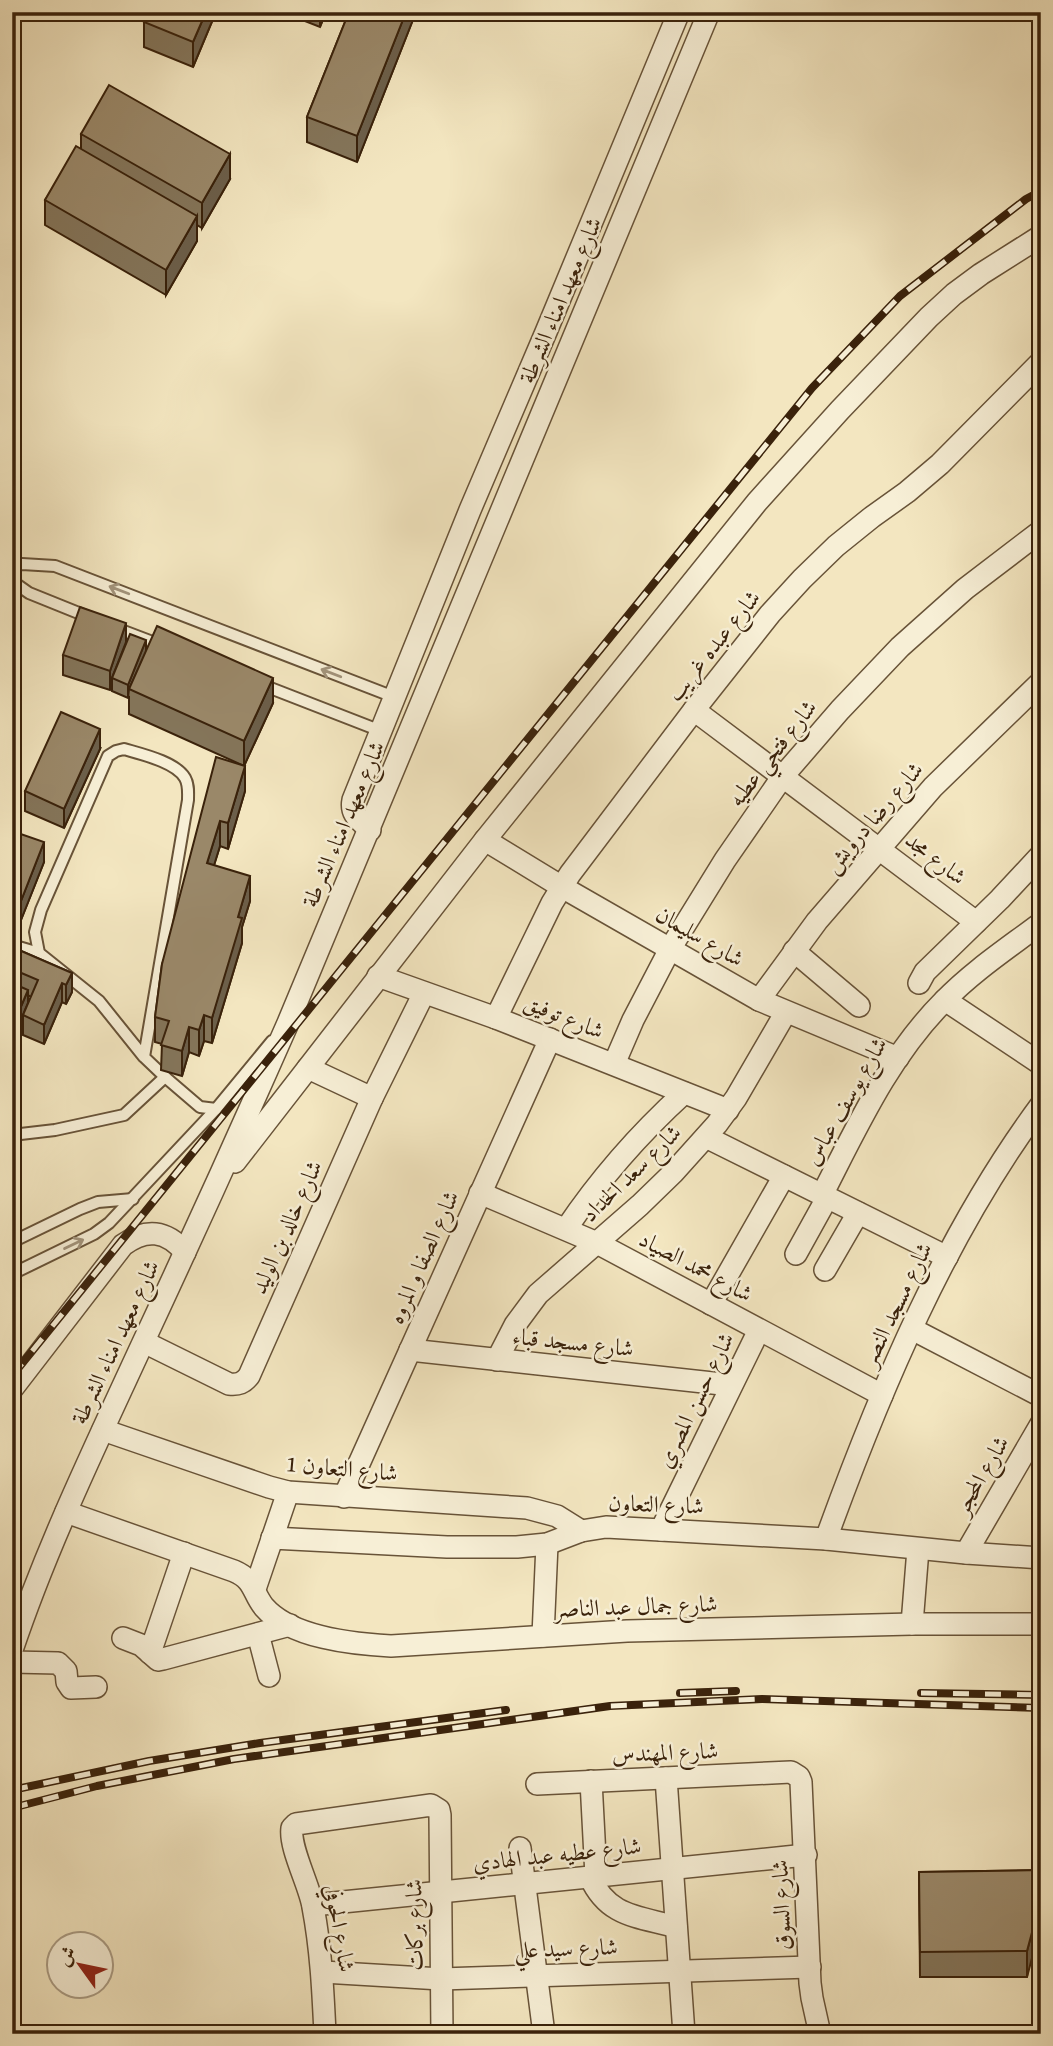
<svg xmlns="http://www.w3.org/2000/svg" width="1053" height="2046" font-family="'Gentium Book Plus',Amiri,serif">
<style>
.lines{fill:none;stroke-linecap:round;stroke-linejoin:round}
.service-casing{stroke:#685338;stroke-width:14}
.minor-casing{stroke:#685338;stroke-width:24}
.service{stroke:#f7efd6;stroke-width:10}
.minor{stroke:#f7efd6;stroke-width:21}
.rail-casing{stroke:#3a220b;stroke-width:8}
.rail{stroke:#f7efd6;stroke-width:5;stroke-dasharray:16;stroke-linecap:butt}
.wall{fill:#84755a;stroke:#3a220b;stroke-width:2}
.shaded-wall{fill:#6c5f4a;stroke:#3a220b;stroke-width:2}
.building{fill:#9a8869;stroke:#3a220b;stroke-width:2}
.oneway{stroke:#a2937b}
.labels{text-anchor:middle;stroke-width:5;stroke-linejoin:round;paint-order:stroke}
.street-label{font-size:23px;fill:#3a220b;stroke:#f7efd6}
</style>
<rect width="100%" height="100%" fill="#f3e6c0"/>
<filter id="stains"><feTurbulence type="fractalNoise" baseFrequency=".00286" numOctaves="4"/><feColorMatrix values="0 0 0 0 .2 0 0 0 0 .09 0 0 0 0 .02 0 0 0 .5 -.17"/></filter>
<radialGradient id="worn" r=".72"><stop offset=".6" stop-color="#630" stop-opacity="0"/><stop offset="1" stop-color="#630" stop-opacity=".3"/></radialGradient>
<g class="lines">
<defs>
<g id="service">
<polyline points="12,566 22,564 55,566 394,697"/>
<polyline points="12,581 29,593 91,618"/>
<polyline points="113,627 163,646"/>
<polyline points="260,684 381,731"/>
<polyline points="12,945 39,953"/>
<path d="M144,1057L188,800C188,792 189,785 185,778C176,762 141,754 124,749L116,751L108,756L41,910L35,932L39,953L99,1001L144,1057L165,1077L200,1107L216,1109"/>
<polyline points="12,1135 55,1130 124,1115 165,1077"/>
<polyline points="12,1242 80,1209 98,1202 133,1199"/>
<polyline points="12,1274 94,1234 109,1223 216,1109 272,1041"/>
</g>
<g id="minor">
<polyline points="694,710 976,922"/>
<path d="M370,830C360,820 350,815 353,800L470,510L546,332L679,12"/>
<polyline points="485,840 562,887 759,1000 898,1058"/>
<polyline points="794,951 859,1006"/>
<polyline points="378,976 496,1018 728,1110"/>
<polyline points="919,983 925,972 1000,899 1041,855"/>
<polyline points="759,1000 817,921 933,787 1041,682"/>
<polyline points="945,1000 1041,1064"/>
<polyline points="496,1018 552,903 570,874 694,710 770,614 802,579 836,546 872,517 907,492 940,464 1041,362"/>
<polyline points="614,1064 633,1020 670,949 725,860 783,776 840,710 900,647 965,589 1041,531"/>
<polyline points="308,1068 372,1098"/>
<polyline points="706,1137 947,1257"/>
<polyline points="235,1162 485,840 757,502 840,410 929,317 954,294 981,274 1041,236"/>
<polyline points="480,1193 597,1243 882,1395"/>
<path d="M822,1195C857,1127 889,1056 944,1001C973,971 1008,948 1041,923"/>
<path d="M566,1229C601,1177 638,1135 684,1093"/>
<polyline points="796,1254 827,1198"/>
<polyline points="825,1270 858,1213"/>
<polyline points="711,1304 784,1176"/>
<polyline points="912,1329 1041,1396"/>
<path d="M144,1342L229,1384C239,1385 243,1383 249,1376L372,1098L424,993"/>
<polyline points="410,1350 731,1385"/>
<polyline points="497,1360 515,1325 538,1294 640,1205 673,1173 717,1124 736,1098 786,1012"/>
<path d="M12,1389L123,1245C146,1228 166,1230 185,1252"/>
<polyline points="103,1430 269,1487 288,1492 527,1508 557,1516 581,1531"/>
<polyline points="344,1497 550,1039"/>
<path d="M66,1512L234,1571C255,1580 252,1592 264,1607C291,1638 353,1644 391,1646L627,1631L912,1624H1041"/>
<polyline points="661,1530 759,1330"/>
<polyline points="272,1538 447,1547 517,1547 547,1544 581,1531 606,1527 826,1539 966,1553 1041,1558"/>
<path d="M826,1539C880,1390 946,1233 1041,1105"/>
<polyline points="966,1553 1041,1424"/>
<polyline points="255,1589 288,1492"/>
<polyline points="912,1624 918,1549"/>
<polyline points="258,1634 269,1676"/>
<polyline points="543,1636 547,1544"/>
<polyline points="123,1638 141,1645 158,1660 163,1659 290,1625"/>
<path d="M12,1650C47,1546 95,1447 141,1347C191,1240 240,1132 288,1023L709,12"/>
<polyline points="150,1653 184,1553"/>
<polyline points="12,1662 58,1663 66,1671 67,1682 71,1688 96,1687"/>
<polyline points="666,1778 684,2034"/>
<polyline points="591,1781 596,1876"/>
<polyline points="537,1784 791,1772 799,1777 801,1782 810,1983 812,1998 820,2034"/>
<polyline points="520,1848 544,2034"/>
<path d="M590,1877C608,1917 637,1916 676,1927"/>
<polyline points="313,1905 806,1855"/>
<polyline points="323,1972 441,1979 810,1967"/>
<path d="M325,2034C323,1991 321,1949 313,1907C310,1886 289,1848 292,1828L296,1824L431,1805L439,1810L440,1815L442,2034"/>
</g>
</defs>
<use href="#service" class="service-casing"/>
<use href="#minor" class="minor-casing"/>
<use href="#service" class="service"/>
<use href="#minor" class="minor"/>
<defs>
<g id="rail">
<polyline points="12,1376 812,388 900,296 1026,199 1041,191"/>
<polyline points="680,1693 736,1691"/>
<polyline points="921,1693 1041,1695"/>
<polyline points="12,1790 149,1761 260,1743 506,1710"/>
<polyline points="12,1808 97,1786 234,1759 610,1706 762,1699 1041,1708"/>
</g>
</defs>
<use href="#rail" class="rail-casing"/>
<use href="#rail" class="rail"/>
</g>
<g class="wall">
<polygon points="148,12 216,12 193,67 144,47 144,22"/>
<polygon points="282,12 326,12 320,27"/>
<polygon points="349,12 416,12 357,162 307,142 307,117"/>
<polygon points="81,134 230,179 202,228 197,225 197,241 166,295 45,225 45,200 81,149"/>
<polygon points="126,642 273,703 244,766 245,791 228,849 220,846 214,865 250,901 242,927 242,943 212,1043 204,1041 199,1056 189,1052 182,1076 161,1070 162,1044 155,1042 155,1017 162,964 242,765 129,714 129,696 128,698 112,691 112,684 110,690 63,675 63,655"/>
<polygon points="100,749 64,828 25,811 25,791"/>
<polygon points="12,831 44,862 19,925 12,922"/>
<polygon points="12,947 72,973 72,992 66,1004 62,1002 44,1044 23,1035 23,1015 31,997 28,995 17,1029 12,1027"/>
<polygon points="1041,1870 1027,1977 920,1977 919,1872"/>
</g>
<g class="shaded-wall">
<polygon points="206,12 216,12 193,67 193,42"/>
<polygon points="320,12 326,12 320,27"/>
<polygon points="406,12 416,12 357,162 357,136"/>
<polygon points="230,154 230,179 202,228 202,203"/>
<polygon points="197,216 197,241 166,295 166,270"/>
<polygon points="126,623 126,642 112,678 112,684 110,690 110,671"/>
<polygon points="146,640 146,653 129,689 128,698 128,685"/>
<polygon points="273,678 273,703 244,766 244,741"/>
<polygon points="100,729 100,749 64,828 64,809"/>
<polygon points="245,766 245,791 228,849 228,823"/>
<polygon points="220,821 220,846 207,888 207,863"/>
<polygon points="44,842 44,862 19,925 19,906"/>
<polygon points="250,876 250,901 242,927 242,943 212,1043 212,1018 238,917"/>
<polygon points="72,973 72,992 66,1004 66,985"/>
<polygon points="62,983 62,1002 44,1044 44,1025"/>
<polygon points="28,990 28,1003 17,1029 17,1016"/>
<polygon points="204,1015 204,1041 199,1056 199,1030"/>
<polygon points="189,1027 189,1052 182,1076 182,1051"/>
<polygon points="1041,1899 1041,1924 1027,1977 1027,1951"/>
</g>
<g class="building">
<polygon points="148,12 206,12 193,42 144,22"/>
<polygon points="349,12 406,12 357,136 307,117"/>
<polygon points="109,85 230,154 202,203 81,134"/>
<polygon points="76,146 197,216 166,270 45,200"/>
<polygon points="80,607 126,623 110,671 63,655"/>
<polygon points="157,626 273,678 244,741 129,689"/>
<polygon points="130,634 146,640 128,685 112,678"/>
<polygon points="61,712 100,729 64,809 25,791"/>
<polygon points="216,757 245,766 228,823 220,821 207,863 250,876 238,917 242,918 212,1018 204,1015 199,1030 189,1027 182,1051 161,1045 169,1021 155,1017 162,964"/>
<polygon points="12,831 44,842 19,906 12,903"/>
<polygon points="12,947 72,973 66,985 62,983 44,1025 23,1015 38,980 12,969"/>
<polygon points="12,983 28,990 17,1016 12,1014"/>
<polygon points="1041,1870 1041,1899 1027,1951 920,1952 919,1872"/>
</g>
<defs><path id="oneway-shaft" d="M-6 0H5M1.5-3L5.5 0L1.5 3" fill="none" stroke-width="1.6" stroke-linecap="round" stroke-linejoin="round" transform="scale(1.75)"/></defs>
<g class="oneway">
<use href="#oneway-shaft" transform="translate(119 590) rotate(-159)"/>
<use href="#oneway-shaft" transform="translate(331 673) rotate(-159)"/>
<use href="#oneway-shaft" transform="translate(74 1244) rotate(-26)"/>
</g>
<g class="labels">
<g class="street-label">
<text transform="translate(560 300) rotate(-67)" y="8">شارع معهد امناء الشرطة</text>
<text transform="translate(713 645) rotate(-51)" y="8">شارع عبده غريب</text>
<text transform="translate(772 753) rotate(-52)" y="8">شارع فتحي عطيه</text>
<text transform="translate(873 817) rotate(-49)" y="8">شارع رضا درويش</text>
<text transform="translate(343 824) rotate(-67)" y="8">شارع معهد امناء الشرطة</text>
<text transform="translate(936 858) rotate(38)" y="8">شارع مجد</text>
<text transform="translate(700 936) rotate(30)" y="8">شارع سليمان</text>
<text transform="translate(564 1016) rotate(22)" y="8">شارع توفيق</text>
<text transform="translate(845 1101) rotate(-60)" y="8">شارع يوسف عباس</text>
<text transform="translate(631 1173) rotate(-44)" y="8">شارع سعد الحداد</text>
<text transform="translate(286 1227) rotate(-66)" y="8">شارع خالد بن الوليد</text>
<text transform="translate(423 1257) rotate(-66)" y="8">شارع الصفا و المروه</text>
<text transform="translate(696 1266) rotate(28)" y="8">شارع محمد الصياد</text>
<text transform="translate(896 1304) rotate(-64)" y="8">شارع مسجد النصر</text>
<text transform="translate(115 1342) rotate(-65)" y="8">شارع معهد امناء الشرطة</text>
<text transform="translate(573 1342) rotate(6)" y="8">شارع مسجد قباء</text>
<text transform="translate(695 1400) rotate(-64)" y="8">شارع حسن المصري</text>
<text transform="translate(342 1468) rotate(5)" y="8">شارع التعاون 1</text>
<text transform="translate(981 1475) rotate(-60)" y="8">شارع المحجر</text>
<text transform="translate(656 1504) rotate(2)" y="8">شارع التعاون</text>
<text transform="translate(636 1606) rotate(-2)" y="8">شارع جمال عبد الناصر</text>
<text transform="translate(665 1752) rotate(-2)" y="8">شارع المهندس</text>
<text transform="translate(557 1854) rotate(-6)" y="8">شارع عطيه عبد الهادي</text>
<text transform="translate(781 1905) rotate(-92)" y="8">شارع السوق</text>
<text transform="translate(414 1925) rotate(-91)" y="8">شارع بركات</text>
<text transform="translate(340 1928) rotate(80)" y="8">شارع الحوفي</text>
<text transform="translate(566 1948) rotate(-2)" y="8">شارع سيد علي</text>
</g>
</g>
<rect width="1053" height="2046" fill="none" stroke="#f3e6c0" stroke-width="42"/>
<rect x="14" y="14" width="1025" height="2018" fill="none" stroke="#3a220b" stroke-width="3.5"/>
<rect x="21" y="21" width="1011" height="2004" fill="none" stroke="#3a220b" stroke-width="2"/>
<g transform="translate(80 1965) rotate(303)"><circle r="33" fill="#f7efd6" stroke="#ab9d85" stroke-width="2"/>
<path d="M0-5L12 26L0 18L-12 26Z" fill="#8f2418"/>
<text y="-10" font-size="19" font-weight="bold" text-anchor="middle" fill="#3a220b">ش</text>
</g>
<rect width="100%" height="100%" filter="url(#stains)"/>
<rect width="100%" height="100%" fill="url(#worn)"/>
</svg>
